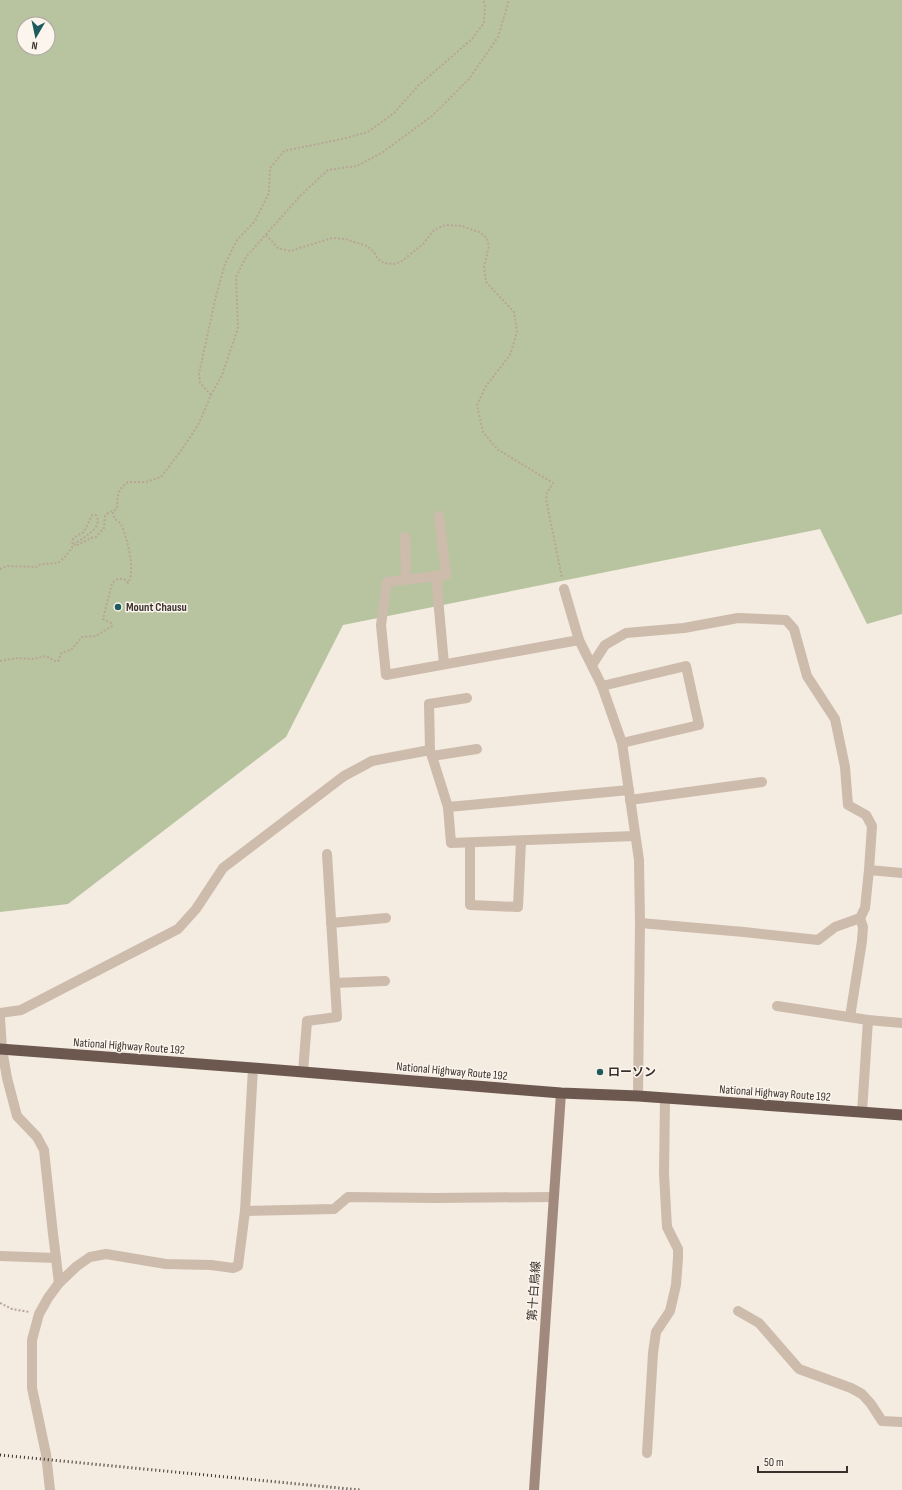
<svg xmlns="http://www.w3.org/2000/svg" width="902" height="1490" font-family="'Sofia Sans Condensed','Noto Sans JP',sans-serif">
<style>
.green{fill:#b8c4a0;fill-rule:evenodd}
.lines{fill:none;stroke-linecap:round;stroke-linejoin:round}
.path{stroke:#b9a596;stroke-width:2;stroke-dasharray:2 2;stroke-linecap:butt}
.minor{stroke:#cdbbac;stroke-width:10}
.secondary{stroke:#a18a7d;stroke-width:10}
.trunk{stroke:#6c584f;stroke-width:11}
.rail{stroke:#3b302b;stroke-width:3;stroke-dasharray:1 3;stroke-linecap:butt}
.poi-dot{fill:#1f5a5e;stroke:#fbf5ee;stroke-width:1.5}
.labels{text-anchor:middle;stroke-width:3;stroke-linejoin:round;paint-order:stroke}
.poi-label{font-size:12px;font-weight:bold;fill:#3b302b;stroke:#fbf5ee;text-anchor:start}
.street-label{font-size:12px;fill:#3b302b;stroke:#fbf5ee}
</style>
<rect width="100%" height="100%" fill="#f4ebe1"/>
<path class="green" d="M0,0H902V614L867,624L820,529L343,625L286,737L68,904L0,912ZM24,24H48V48H24Z"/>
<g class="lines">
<g class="path">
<polyline points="266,235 278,248 290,251 332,238 345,239 367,246 374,252 378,259 384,263 394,264 402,261 423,244 434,230 445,225 462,226 479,232 487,238 489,246 484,267 486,282 514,312 517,332 510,355 486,386 477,405 483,432 497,449 553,483 547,493 546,499 562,578"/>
<polyline points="211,395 200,383 199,374 215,300 225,264 237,240 255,221 269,193 270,168 284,151 342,139 368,132 394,113 418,86 472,39 484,23 485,5 483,0"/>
<path d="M0,569L7,566L36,567L41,564L58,563L64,558L72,548L73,539L78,535L84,532L92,515H96C104,528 83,537 75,544L76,546L91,538L96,537L104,528L105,516L108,513L117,509C118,495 116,491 128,482H146L161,477L183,448L198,425L211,395L222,375L238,328L236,277L246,257L301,195L328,170L357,166L383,152L432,116L469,79L498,37L509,0"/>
<path d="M0,661L16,658L32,659L46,656L57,662L59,660L61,653L71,650L82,637L96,636L112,626L111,623L103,619L112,583L118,579H124L128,583C136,571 127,537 121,524C119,522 116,520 114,518L113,512"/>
<polyline points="0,1303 12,1309 29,1312"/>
</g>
<g class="minor">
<polyline points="439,516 446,575 387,582 381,625 386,675 579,640"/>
<polyline points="405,537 406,579"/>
<polyline points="436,576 444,664"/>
<polyline points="564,589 579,640 602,686 622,743 639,860 640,923 638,1096"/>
<polyline points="592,665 605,645 626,633 684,628 738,618 786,620 794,629 807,676 835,719 845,767 848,805 866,815 872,826 869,870"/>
<polyline points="602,686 686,666 699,725 622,743"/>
<polyline points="467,698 429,704 430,750 448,807 451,843 635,836"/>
<polyline points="432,756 477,749"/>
<polyline points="630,800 762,782"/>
<polyline points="448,807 629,790"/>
<polyline points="470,843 470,905 518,907 521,841"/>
<polyline points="331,923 386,918"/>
<polyline points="640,923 744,932 818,940 835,927 860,918 865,908 869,870 902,873"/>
<polyline points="335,983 385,981"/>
<polyline points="777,1006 868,1020 902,1023"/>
<polyline points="0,1013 21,1010 178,929 196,909 223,868 344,776 372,761 430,750"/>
<polyline points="850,1017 862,941 863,927 860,918"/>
<polyline points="0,1018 2,1049 7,1078 17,1116 37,1137 44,1150 53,1234 59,1283"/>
<polyline points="303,1072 307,1021 337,1017 327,854"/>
<polyline points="862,1112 868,1020"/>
<polyline points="245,1211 334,1209 348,1197 434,1198 553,1197"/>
<polyline points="0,1256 56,1258"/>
<polyline points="738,1311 759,1323 799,1369 851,1388 862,1394 871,1404 882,1421 902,1422"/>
<polyline points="647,1453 653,1353 656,1332 670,1311 676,1285 678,1258 678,1249 667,1227 664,1174 665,1098"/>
<polyline points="50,1490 46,1454 32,1388 32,1340 39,1314 48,1298 59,1283 77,1266 90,1257 106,1254 166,1264 211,1265 233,1268 238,1266 245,1211 253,1068"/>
</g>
<polyline class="secondary" points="534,1490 561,1093"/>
<polyline class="trunk" points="0,1049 253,1068 561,1093 638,1096 902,1115"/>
<polyline class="rail" points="0,1455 360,1490"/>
</g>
<g class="poi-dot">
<circle cx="118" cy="607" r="4"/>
<circle cx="600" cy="1072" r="4"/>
</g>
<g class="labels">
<g class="poi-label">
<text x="126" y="611">Mount Chausu</text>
<text x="608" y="1076">ローソン</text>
</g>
<g class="street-label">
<text transform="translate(129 1046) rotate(4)" y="4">National Highway Route 192</text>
<text transform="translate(452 1071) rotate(5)" y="4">National Highway Route 192</text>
<text transform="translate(775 1093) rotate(4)" y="4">National Highway Route 192</text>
<text transform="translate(534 1291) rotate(-86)" y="4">第十白鳥線</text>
</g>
</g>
<g transform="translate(36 36) rotate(189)"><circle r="19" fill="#fbf5ee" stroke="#aea6a0"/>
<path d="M0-3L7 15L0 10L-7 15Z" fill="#1f5a5e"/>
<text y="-6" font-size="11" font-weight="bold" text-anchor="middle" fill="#3b302b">N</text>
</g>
<path d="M758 1466v6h89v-6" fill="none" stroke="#3b302b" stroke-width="2"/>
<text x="764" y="1466" font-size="12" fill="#3b302b" stroke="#fbf5ee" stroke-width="3" paint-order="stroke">50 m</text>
</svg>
